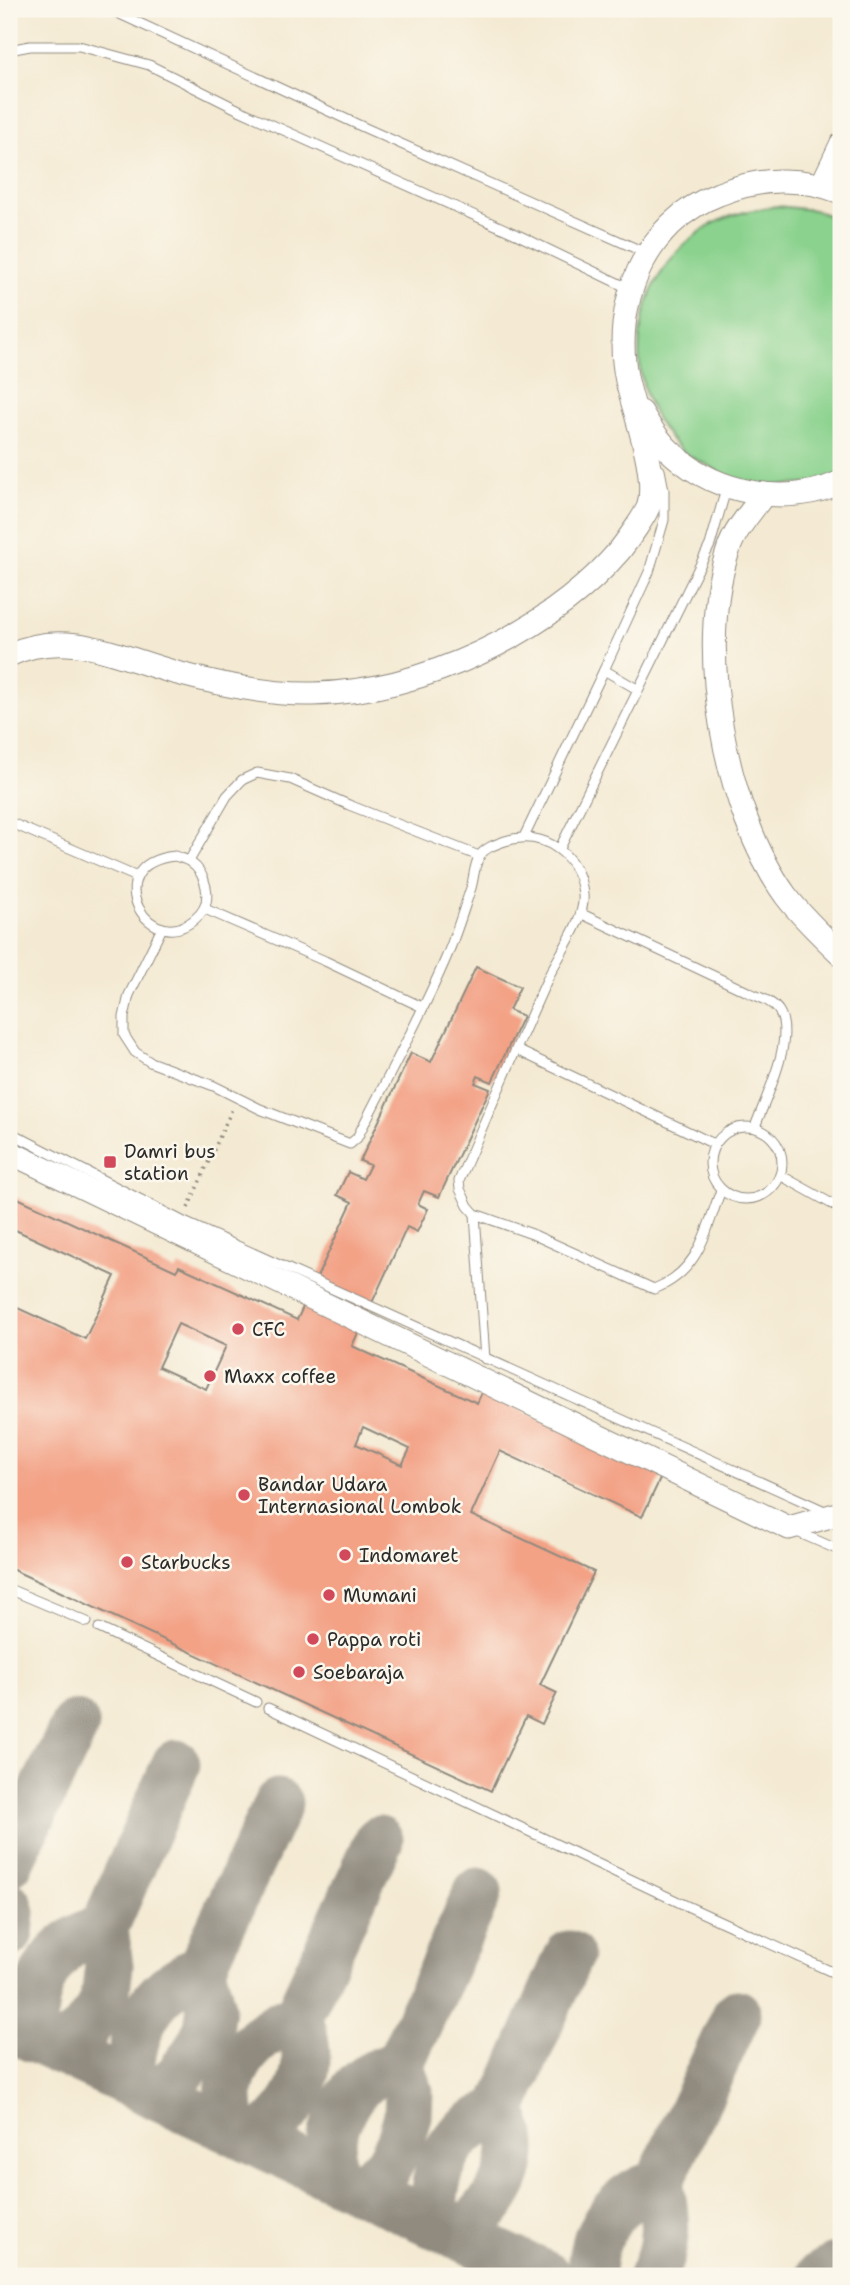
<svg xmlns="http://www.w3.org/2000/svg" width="850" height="2285" font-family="'Shantell Sans',sans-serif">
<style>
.green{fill:#8ad28d;stroke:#5a7e5c;stroke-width:2}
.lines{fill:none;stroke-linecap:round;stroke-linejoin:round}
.taxiway{stroke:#908a7f;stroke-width:49}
.building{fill:#f3a286;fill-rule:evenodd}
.service-casing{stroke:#908a7f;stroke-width:11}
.tertiary-casing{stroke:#908a7f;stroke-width:25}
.path{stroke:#908a7f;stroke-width:3.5;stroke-dasharray:2 5;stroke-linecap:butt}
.service{stroke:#fff;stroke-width:9}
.tertiary{stroke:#fff;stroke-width:23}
.poi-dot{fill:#d1495b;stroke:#fbf7ec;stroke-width:2.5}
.labels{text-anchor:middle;stroke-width:5;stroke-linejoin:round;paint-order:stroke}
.poi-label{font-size:19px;fill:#2b2b2b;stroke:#fbf7ec;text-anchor:start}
</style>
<rect width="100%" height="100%" fill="#fbf7ec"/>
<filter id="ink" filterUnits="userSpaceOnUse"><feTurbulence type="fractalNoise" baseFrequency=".0143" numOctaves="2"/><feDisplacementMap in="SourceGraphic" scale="14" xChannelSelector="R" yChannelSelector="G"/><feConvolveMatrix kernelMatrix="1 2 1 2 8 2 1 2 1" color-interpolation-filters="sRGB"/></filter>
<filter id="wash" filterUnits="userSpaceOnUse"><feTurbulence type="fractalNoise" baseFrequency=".00686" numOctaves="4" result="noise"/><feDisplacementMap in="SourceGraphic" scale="28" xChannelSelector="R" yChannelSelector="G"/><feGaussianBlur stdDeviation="1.57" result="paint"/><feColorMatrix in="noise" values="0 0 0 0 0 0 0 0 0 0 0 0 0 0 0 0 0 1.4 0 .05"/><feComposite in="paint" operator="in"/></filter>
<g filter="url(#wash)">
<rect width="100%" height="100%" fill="#f4ead3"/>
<path class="green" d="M777,206L814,210L841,220V475C818,485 809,484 784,485C773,485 757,489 747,486C734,483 720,472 709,466C700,461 688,457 681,450C615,387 630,275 706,228C727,214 752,210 777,206Z"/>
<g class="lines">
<g class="taxiway">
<polyline points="9,1862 75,1725"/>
<polyline points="9,1906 11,1913 9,1933"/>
<polyline points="9,2027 547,2276"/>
<path d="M33,2038C30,1985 51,1943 104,1928"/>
<polyline points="60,2051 83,2032 98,2012 106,1991 109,1966 104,1928 176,1764"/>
<path d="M129,2082C132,2027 149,1991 201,1969"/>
<polyline points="157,2094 177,2078 194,2056 208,2029 211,2007 201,1969 278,1803"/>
<path d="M231,2129C231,2118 229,2107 229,2096C230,2056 265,2029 298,2016"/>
<path d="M256,2141C300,2106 318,2072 298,2016L379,1840"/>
<path d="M333,2177C332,2170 330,2162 330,2155C329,2145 333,2132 337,2122C349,2090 365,2074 399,2065L478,1892"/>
<polyline points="358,2189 388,2166 400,2143 408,2116 409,2092 399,2065"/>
<path d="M433,2224C432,2169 447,2131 501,2111"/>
<path d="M456,2234C488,2217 518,2176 511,2137C510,2128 505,2120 501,2111L569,1955"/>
<path d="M592,2276C588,2245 610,2207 638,2192C644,2189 652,2186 659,2183L737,2014"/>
<path d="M652,2276C669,2245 666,2217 659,2183"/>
<polyline points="820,2276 838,2267"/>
</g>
</g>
<g id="blocks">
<path class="building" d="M476,967L520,987L509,1010L523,1016L492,1082L478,1076L475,1083L490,1089L439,1197L424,1191L418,1204L428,1209L417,1232L407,1227L352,1346L477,1403L482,1392L662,1475L642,1517L500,1451L471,1515L594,1572L540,1685L557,1693L542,1724L526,1716L491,1791L9,1568V1304L85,1339L115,1276L9,1227V1194L176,1271L179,1266L297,1320L352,1202L337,1195L348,1172L363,1179L370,1165L360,1161L411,1053L431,1062ZM178,1324L226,1346L206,1389L158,1367ZM363,1427L410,1449L402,1465L356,1444Z"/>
</g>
</g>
<g filter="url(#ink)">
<use href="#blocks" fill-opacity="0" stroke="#908a7f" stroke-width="2"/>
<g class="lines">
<defs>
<g id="service">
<polyline points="109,9 363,127 646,253"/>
<polyline points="9,50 30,46 79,46 149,65 241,111 518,235 630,289"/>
<polyline points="637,689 604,670 649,572 664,520 664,490 660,470"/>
<polyline points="9,822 137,877"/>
<polyline points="524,837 604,670"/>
<polyline points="560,848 710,545 727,486"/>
<path d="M175,856C180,858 186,859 190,862C206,873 213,899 200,914C152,967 93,864 175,856Z"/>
<polyline points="189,861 227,796 242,780 257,773 290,779 349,805 479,856"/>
<polyline points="205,909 325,961 422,1007"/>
<path d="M582,914L752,994C762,998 773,1002 779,1011C796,1039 765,1099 755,1127"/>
<path d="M162,928L129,995L124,1017V1035L135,1052L150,1062L214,1086L260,1109L350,1144L357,1138C387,1078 420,1019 446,958C456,935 463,911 471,888C474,878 474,866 479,857C484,848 496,844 505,841C544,829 580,855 583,895C586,920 556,958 546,982C516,1048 488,1114 459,1181L460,1189L468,1206L475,1214L532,1234L654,1289C700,1271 705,1232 721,1190"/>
<polyline points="517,1050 714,1144"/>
<circle cx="746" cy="1163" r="36"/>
<polyline points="9,1132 182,1221 827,1512"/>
<polyline points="780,1175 841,1209"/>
<polyline points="475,1214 485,1359"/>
<polyline points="795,1531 841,1551"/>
<polyline points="9,1589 87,1622"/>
<polyline points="99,1628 256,1702"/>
<polyline points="268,1708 687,1906 841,1976"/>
</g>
<g id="tertiary">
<polyline points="822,185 841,145"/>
<path d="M641,412C650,428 660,443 674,455C718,494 787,507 841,482"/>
<path d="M764,494C752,511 736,528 729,548C694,646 725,812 786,896C802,917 822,936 841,954"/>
<path d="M9,655C67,627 120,658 177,673C218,684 270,695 313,694C422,692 549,633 620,550C627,541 646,515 649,505C657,472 635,415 627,381C611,306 644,222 719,194C758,178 801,176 841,192"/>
<polyline points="9,1152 789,1528 841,1513"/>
</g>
</defs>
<use href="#service" class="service-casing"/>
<use href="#tertiary" class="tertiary-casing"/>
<polyline class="path" points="188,1208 232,1109"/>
<use href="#service" class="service"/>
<use href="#tertiary" class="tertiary"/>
</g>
</g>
<g class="poi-dot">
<rect x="103" y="1155" width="14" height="14" rx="3.5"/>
<circle cx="238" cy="1329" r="7"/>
<circle cx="210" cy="1376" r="7"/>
<circle cx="244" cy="1495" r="7"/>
<circle cx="345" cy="1555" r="7"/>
<circle cx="127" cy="1562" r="7"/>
<circle cx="329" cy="1595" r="7"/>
<circle cx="313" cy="1639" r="7"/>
<circle cx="299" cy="1672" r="7"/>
</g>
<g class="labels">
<g class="poi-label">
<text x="124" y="1158">Damri bus<tspan x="124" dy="22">station</tspan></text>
<text x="252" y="1336">CFC</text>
<text x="224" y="1383">Maxx coffee</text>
<text x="258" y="1491">Bandar Udara<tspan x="258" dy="22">Internasional Lombok</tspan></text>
<text x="359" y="1562">Indomaret</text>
<text x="141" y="1569">Starbucks</text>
<text x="343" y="1602">Mumani</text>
<text x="327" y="1646">Pappa roti</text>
<text x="313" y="1679">Soebaraja</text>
</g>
</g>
<rect width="850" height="2285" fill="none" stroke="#fbf7ec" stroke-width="35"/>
</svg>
